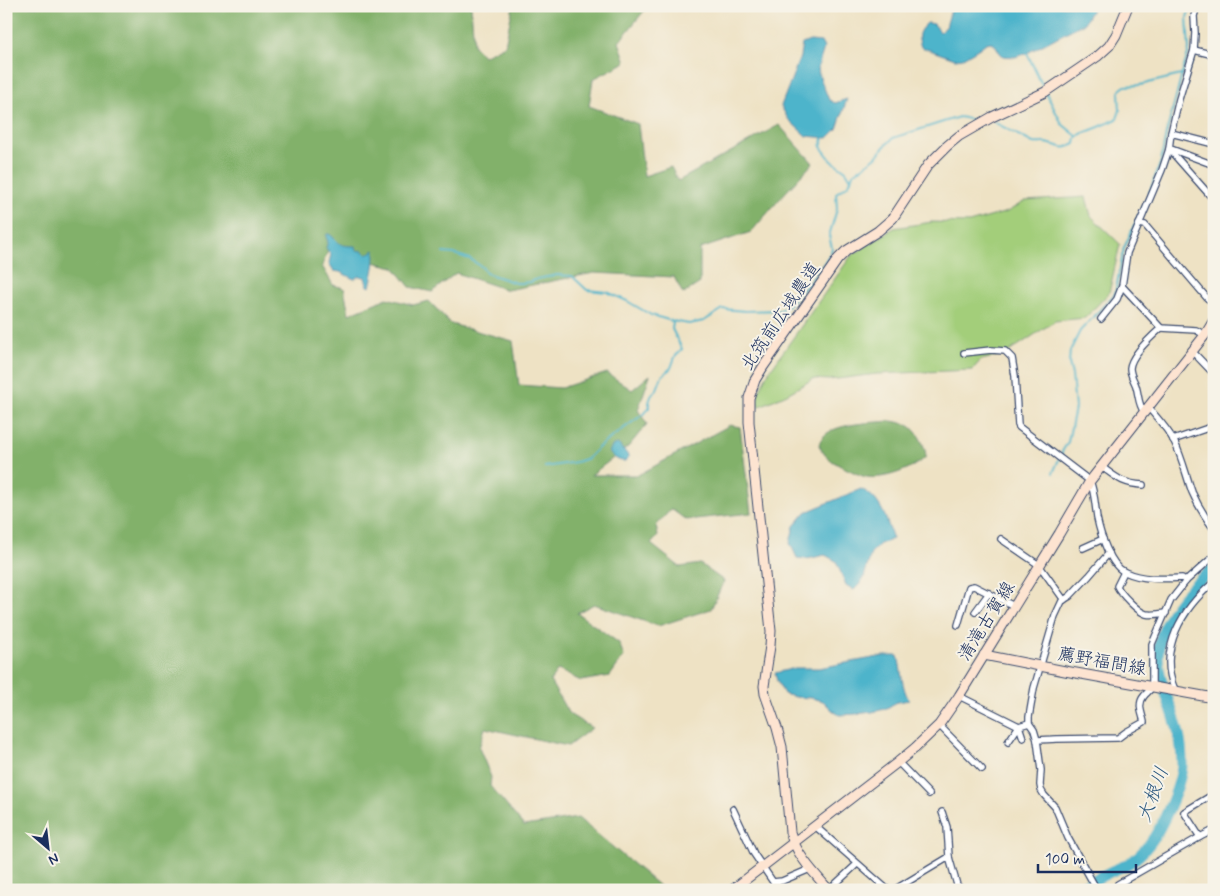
<svg xmlns="http://www.w3.org/2000/svg" width="1220" height="896" font-family="Mynerve,'Klee One',sans-serif">
<style>
.green{fill:#a3ce7a;stroke:#5f7e6c}
.forest{fill:#82b16a;stroke:#4e7064}
.water{fill:#4db4cb;stroke:#347294}
.lines{fill:none;stroke-linecap:round;stroke-linejoin:round}
.stream{stroke:#4db4cb;stroke-width:2}
.river{stroke:#4db4cb;stroke-width:11}
.street-casing{stroke:#3b4a6d;stroke-width:8}
.secondary-casing{stroke:#3b4a6d;stroke-width:11}
.street{stroke:#fff;stroke-width:5.5}
.secondary{stroke:#fde4d1;stroke-width:9}
.labels{text-anchor:middle;stroke-width:4;stroke-linejoin:round;paint-order:stroke}
.street-label{font-size:18px;fill:#1b2f5e;stroke:#f7f3e8}
.water-label{font-size:19px;font-style:italic;fill:#2a577f;stroke:#f7f3e8}
</style>
<rect width="100%" height="100%" fill="#f7f3e8"/>
<filter id="ink" filterUnits="userSpaceOnUse"><feTurbulence type="fractalNoise" baseFrequency=".02" numOctaves="2"/><feDisplacementMap in="SourceGraphic" scale="10" xChannelSelector="R" yChannelSelector="G"/><feConvolveMatrix kernelMatrix="1 2 1 2 8 2 1 2 1" color-interpolation-filters="sRGB"/></filter>
<filter id="wash" filterUnits="userSpaceOnUse"><feTurbulence type="fractalNoise" baseFrequency=".0096" numOctaves="4" result="noise"/><feDisplacementMap in="SourceGraphic" scale="20" xChannelSelector="R" yChannelSelector="G"/><feGaussianBlur stdDeviation="1.12" result="paint"/><feColorMatrix in="noise" values="0 0 0 0 0 0 0 0 0 0 0 0 0 0 0 0 0 1.4 0 .05"/><feComposite in="paint" operator="in"/></filter>
<g filter="url(#wash)">
<rect width="100%" height="100%" fill="#eee2c4"/>
<polygon class="green" points="1086,197 1091,216 1120,244 1109,293 1085,318 1055,321 1004,355 981,360 972,370 877,374 829,380 813,379 787,394 758,407 758,394 766,376 851,256 894,228 932,222 969,223 1007,212 1025,201"/>
<g class="forest">
<polygon points="6,6 471,6 474,46 483,56 505,45 513,6 648,6 619,42 626,62 593,79 589,106 638,124 644,176 671,167 678,181 779,125 813,163 785,193 751,232 700,249 700,283 683,294 674,277 594,273 507,290 456,273 432,292 410,287 394,267 344,255 329,248 322,266 333,285 344,288 349,314 387,298 413,305 429,301 451,324 513,341 519,385 561,388 607,373 632,390 650,375 638,410 647,424 629,446 591,475 638,475 730,425 740,427 751,513 686,520 671,509 656,526 658,536 651,544 680,567 700,564 724,581 711,609 658,626 594,604 577,613 619,643 624,656 610,676 581,681 558,670 550,681 569,714 592,728 568,746 485,728 479,748 491,777 490,786 524,826 578,818 664,890 6,890"/>
<path d="M891,421C898,422 905,423 911,427C919,433 926,448 926,457C913,469 884,480 867,477C860,476 852,471 845,468C834,463 824,457 819,445C823,422 872,423 891,421Z"/>
</g>
<g class="water">
<path d="M952,6H1094L1084,23L1029,52L1015,57L1003,56L1000,53L996,46L991,42L986,43L978,49L963,58L955,59L921,47C917,34 918,32 927,23L934,24L940,32L946,27Z"/>
<polygon points="810,41 821,42 824,48 818,67 819,75 829,100 835,103 847,99 837,129 828,138 806,136 788,119 781,106 800,57 802,44"/>
<path d="M327,234H329C333,236 335,240 339,243C343,246 350,246 355,246L356,250L363,251L367,255L374,250C377,259 372,277 370,287L367,285L365,277L359,276L354,279L340,272L334,271L329,263L331,254L326,248L328,241L326,237Z"/>
<path d="M618,444L628,455V458L625,461C620,462 612,457 609,452L613,445Z"/>
<path d="M861,489C882,499 886,519 893,539L880,544L871,553L864,577L859,585L854,590L846,585L836,561L825,555L807,559L797,558L790,543L794,526L806,512Z"/>
<path d="M884,656H898C902,671 901,686 909,700L897,702L885,709L872,712L856,714L839,715L831,709L823,701L812,698L795,697L784,694L777,681L775,673L795,668H819Z"/>
</g>
<g class="lines">
<g class="stream">
<polyline points="1027,53 1044,89"/>
<polyline points="1046,93 1062,124 1078,137"/>
<path d="M994,122L1033,143C1039,144 1045,142 1050,144C1064,147 1061,150 1075,144L1076,138L1081,134L1099,127L1117,119L1120,110L1119,93L1121,89L1125,86L1140,85L1181,75"/>
<polyline points="824,135 821,147 832,161 846,171 851,179"/>
<path d="M443,253L454,254L470,259L482,267L486,273L516,283H521L530,282L537,279L557,275L572,276L587,290L607,292L627,301L651,315L672,321L689,324L704,321L723,309L745,311L781,310C799,298 820,271 831,252L832,248L829,236L837,209L836,193L847,186L850,182L853,174L876,157L883,148L893,138L959,117C965,117 970,121 976,120"/>
<polyline points="545,467 576,462 588,458 600,446 646,412 649,408 649,402 652,394 657,389 662,376 671,368 675,357 682,349 672,329 673,322"/>
<polyline points="1053,473 1063,450 1068,442 1075,408 1072,375 1069,363 1070,351 1080,331 1115,294 1124,248 1150,191 1161,161 1166,134 1184,67 1189,50 1187,17 1191,6"/>
</g>
<path class="river" d="M1074,890C1087,885 1099,877 1112,871C1118,868 1126,866 1132,861C1137,858 1142,853 1146,848C1160,833 1181,786 1182,765C1182,756 1181,744 1179,735C1174,709 1159,686 1158,658C1158,620 1187,590 1214,567"/>
</g>
</g>
<g filter="url(#ink)">
<g class="lines">
<defs>
<g id="street">
<polyline points="1197,6 1194,16 1195,33 1194,50 1179,99 1171,133 1169,149 1162,170 1127,253 1122,286 1161,328 1196,330 1205,335"/>
<polyline points="1194,50 1214,55"/>
<polyline points="1171,133 1214,144"/>
<polyline points="1169,149 1214,200"/>
<polyline points="1171,149 1214,165"/>
<polyline points="1139,224 1145,225 1207,298 1214,303"/>
<polyline points="1101,319 1117,299 1122,286"/>
<polyline points="1192,351 1214,374"/>
<path d="M964,353L991,350L1005,351L1012,358L1015,376L1018,425L1019,427L1090,481C1095,493 1095,505 1097,518C1100,533 1110,566 1125,572C1142,580 1163,579 1182,578L1186,581"/>
<path d="M1148,407C1157,418 1167,428 1174,441C1182,457 1186,475 1192,492C1198,506 1205,517 1214,529"/>
<path d="M1144,412C1138,404 1139,396 1136,386C1134,380 1130,375 1130,368C1131,355 1152,336 1161,328"/>
<polyline points="1173,440 1208,428 1214,424"/>
<path d="M1102,467C1117,478 1123,484 1143,485"/>
<polyline points="1001,539 1039,565 1064,600"/>
<polyline points="1083,548 1103,539"/>
<path d="M1124,572L1117,586C1120,593 1138,612 1146,614C1151,615 1160,614 1166,613"/>
<polyline points="975,612 989,593"/>
<polyline points="958,625 969,587 974,586 1014,606"/>
<path d="M1175,690C1157,649 1183,608 1214,582"/>
<polyline points="959,696 1019,726 1029,723"/>
<polyline points="939,725 982,769"/>
<polyline points="1019,726 1023,738"/>
<path d="M1037,740L1057,739L1118,738L1126,732L1144,722C1142,713 1137,704 1144,696C1147,692 1150,692 1152,686V644L1171,600L1186,581L1214,556"/>
<polyline points="1008,742 1019,726"/>
<polyline points="898,762 929,794"/>
<polyline points="733,809 754,854 773,882 782,881 810,869"/>
<polyline points="942,812 947,827 949,857 957,885 962,890"/>
<polyline points="815,826 888,890"/>
<polyline points="1200,837 1184,812 1214,794"/>
<polyline points="1118,884 1200,837 1214,830"/>
<polyline points="829,890 857,864"/>
<polyline points="894,890 949,857"/>
<polyline points="1097,890 1068,838 1055,807 1044,795 1041,790 1040,785 1041,770 1037,740 1034,730 1029,723 1029,717 1034,688 1055,616 1062,601 1070,596 1089,576 1109,553"/>
</g>
<g id="secondary">
<polyline points="984,655 1065,671 1214,698"/>
<polyline points="732,890 898,762 915,748 939,725 959,696 1059,534 1090,481 1205,335 1214,320"/>
<path d="M829,890C813,872 797,856 790,832L782,747L777,728L765,694L764,686L770,646L771,631L749,422V398L755,380L763,367L838,259L846,251L878,231L893,218L928,165L947,146L959,136L992,117L1045,92L1098,56L1109,46L1116,35L1128,6"/>
</g>
</defs>
<use href="#street" class="street-casing"/>
<use href="#secondary" class="secondary-casing"/>
<use href="#street" class="street"/>
<use href="#secondary" class="secondary"/>
</g>
</g>
<g class="labels">
<g class="street-label">
<text transform="translate(780 316) rotate(-56)" y="6">北筑前広域農道</text>
<text transform="translate(986 621) rotate(-58)" y="6">清滝古賀線</text>
<text transform="translate(1102 661) rotate(10)" y="6">薦野福間線</text>
</g>
<g class="water-label">
<text transform="translate(1152 794) rotate(-70)" y="7">大根川</text>
</g>
</g>
<rect width="1220" height="896" fill="none" stroke="#f7f3e8" stroke-width="25"/>
<g transform="translate(48 848) rotate(152)" stroke="#f7f3e8" stroke-width="4" paint-order="stroke">
<path d="M0-4L9 19L0 12L-9 19Z" fill="#1b2f5e"/>
<text y="-8" font-size="14" font-weight="bold" text-anchor="middle" fill="#1b2f5e">N</text>
</g>
<path d="M1038 864v8h98v-8" fill="none" stroke="#1b2f5e" stroke-width="2.5"/>
<text x="1045" y="864" font-size="15" fill="#1b2f5e" stroke="#f7f3e8" stroke-width="4" paint-order="stroke">100 m</text>
</svg>
